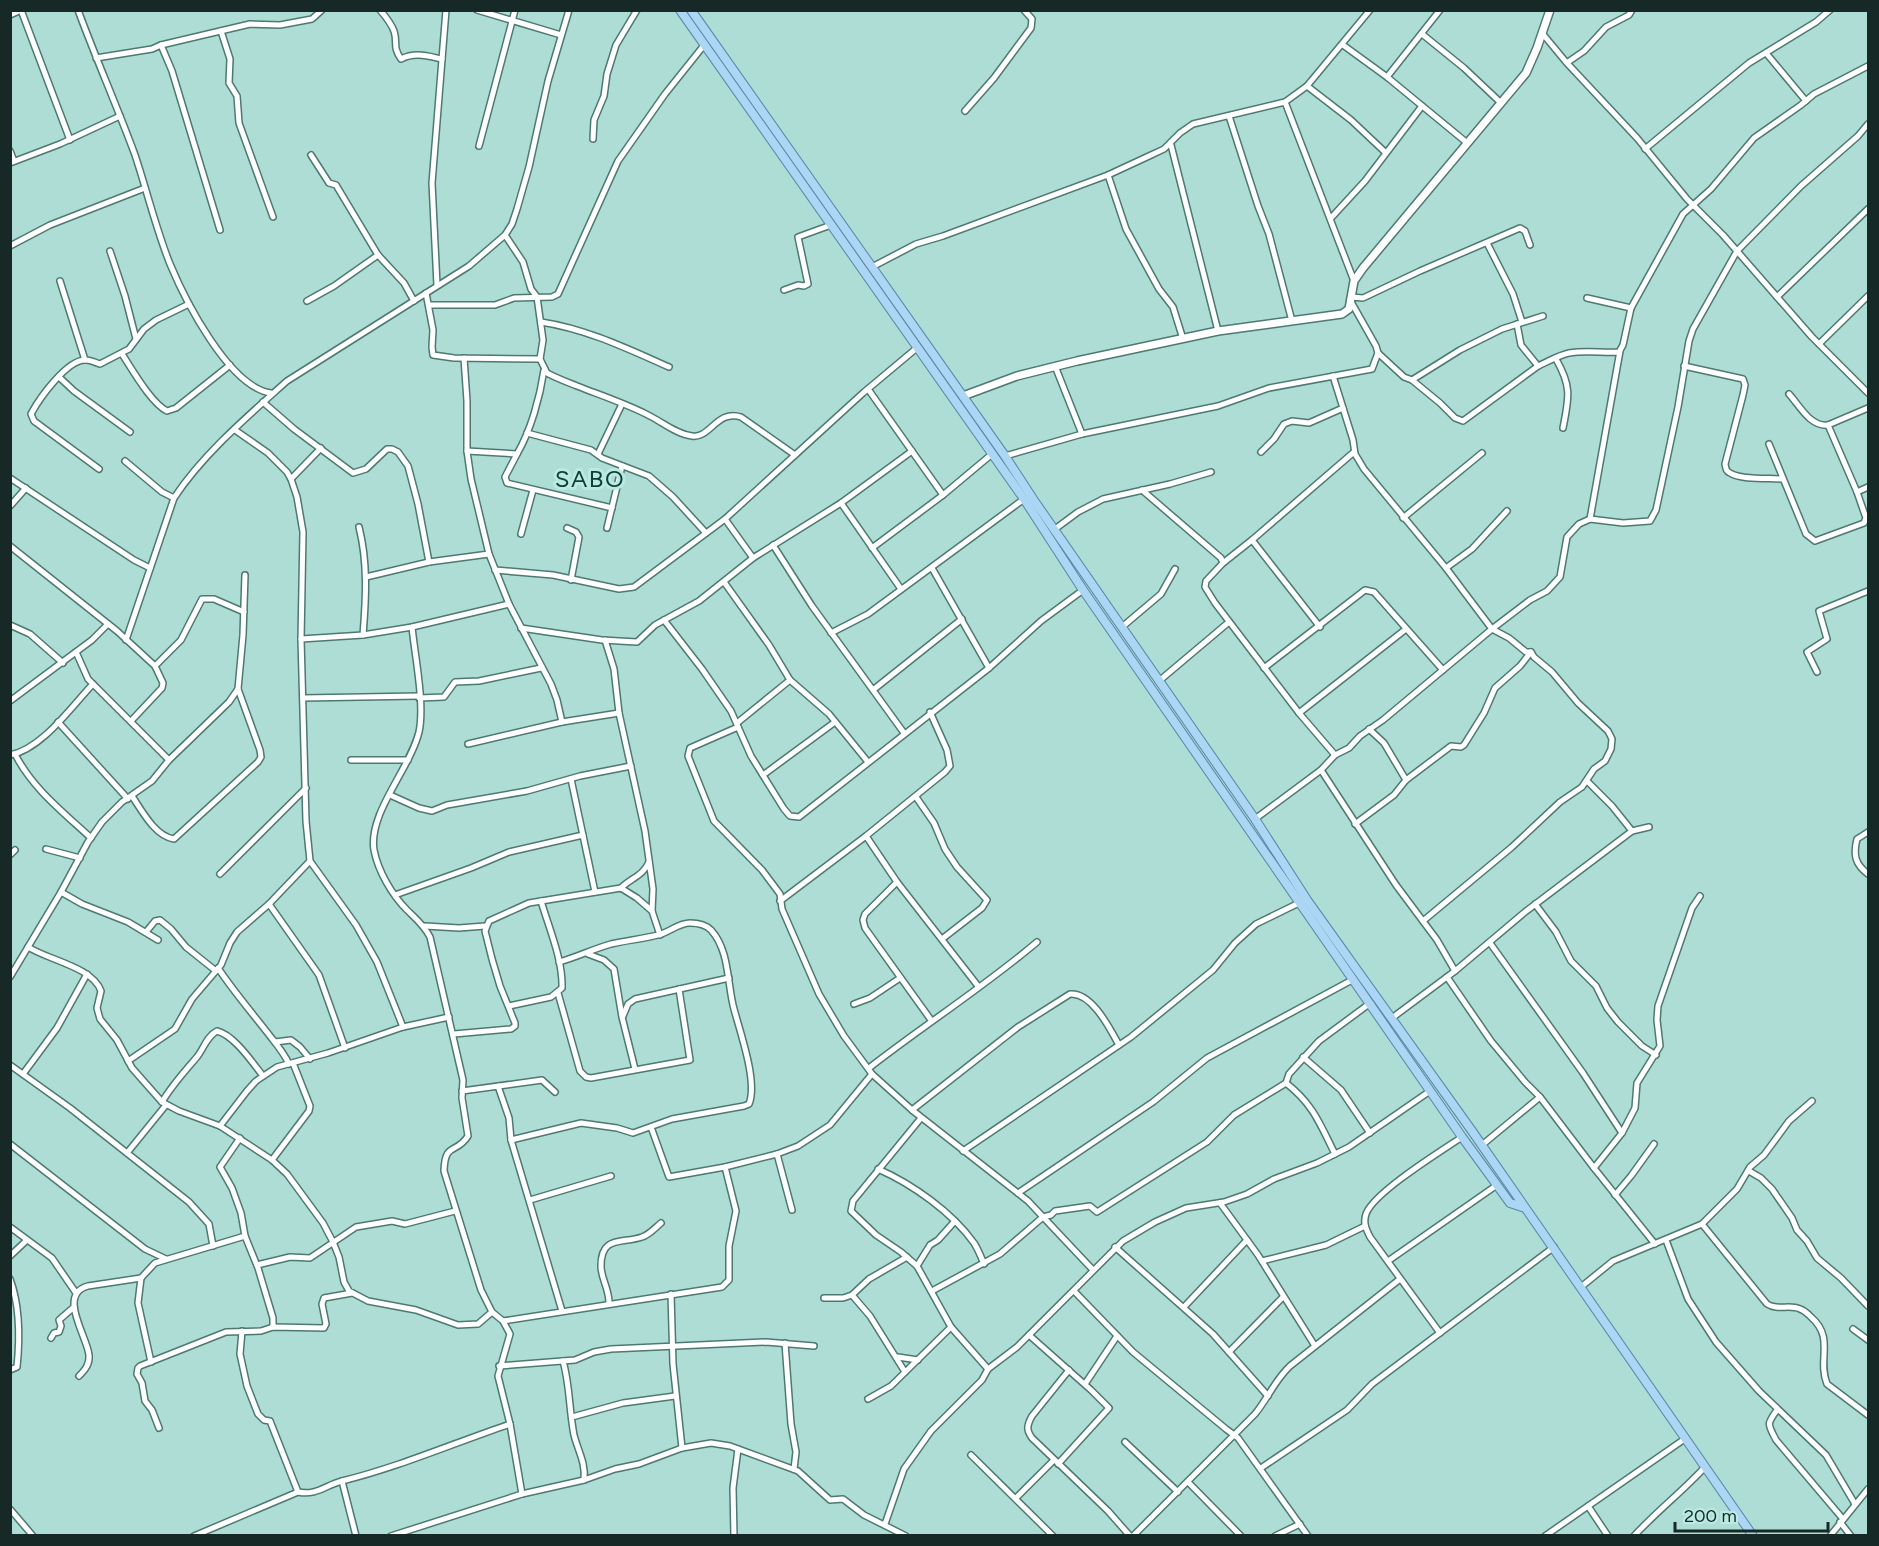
<svg xmlns="http://www.w3.org/2000/svg" width="1879" height="1546" font-family="Figtree,sans-serif">
<style>
.lines{fill:none;stroke-linecap:round;stroke-linejoin:round}
.street-casing{stroke:#4d7972;stroke-width:8}
.secondary-casing{stroke:#4d7972;stroke-width:10}
.primary-casing{stroke:#5587a7;stroke-width:10}
.street{stroke:#fff;stroke-width:5}
.secondary{stroke:#fff;stroke-width:7}
.primary{stroke:#add5f4;stroke-width:8}
.labels{text-anchor:middle;stroke-width:6;stroke-linejoin:round;paint-order:stroke}
.quarter-label{font-size:24px;letter-spacing:1.5px;fill:#0f3e38;stroke:#baeae1}
</style>
<rect width="100%" height="100%" fill="#adddd4"/>
<g class="lines">
<defs>
<g id="street">
<polyline points="21,10 70,140"/>
<path d="M78,10C96,59 117,106 135,155C147,191 156,229 170,264C185,300 229,387 271,393"/>
<path d="M380,10C386,17 391,23 394,31C398,43 392,46 401,59C415,52 427,56 442,59"/>
<polyline points="477,10 561,35"/>
<polyline points="10,15 21,10"/>
<polyline points="221,31 230,59 229,83 237,96 239,123 273,217"/>
<polyline points="1542,33 1566,62 1637,138 1687,199 1723,235 1812,337 1868,393"/>
<polyline points="1422,34 1464,68 1500,102"/>
<polyline points="161,45 172,71 220,230"/>
<polyline points="1343,45 1387,77 1466,142"/>
<polyline points="1766,53 1806,101"/>
<polyline points="96,58 152,49 161,45 250,24 280,25 312,19 322,10"/>
<polyline points="1568,62 1584,51 1606,27 1629,15 1632,10"/>
<polyline points="1387,77 1440,10"/>
<polyline points="1307,86 1351,120 1386,153"/>
<polyline points="1285,102 1354,281"/>
<polyline points="965,111 994,78 1031,28 1032,19 1024,10"/>
<polyline points="1229,116 1258,206 1269,234 1292,321"/>
<polyline points="593,139 594,120 604,96 607,74 616,45 637,10"/>
<polyline points="1171,145 1218,331"/>
<polyline points="479,146 515,10"/>
<polyline points="1645,149 1749,63 1816,22 1830,10"/>
<polyline points="10,151 14,161"/>
<polyline points="311,155 329,183 336,185 378,255 404,283 414,301"/>
<polyline points="10,163 60,144 120,116"/>
<polyline points="1108,175 1126,229 1159,289 1173,307 1183,339"/>
<polyline points="1331,218 1365,181 1422,106"/>
<path d="M505,235L523,262L531,289L537,297L543,340L540,359L547,373C556,378 567,382 577,386C600,395 624,403 646,414C661,421 676,434 692,436C710,439 717,409 741,417L795,455"/>
<polyline points="1487,243 1513,294 1522,322"/>
<polyline points="10,246 50,225 145,188"/>
<polyline points="110,251 125,296 136,339"/>
<polyline points="872,267 916,244 943,236 1108,175 1149,156 1164,149 1180,133 1193,124 1285,102 1307,86 1370,10"/>
<polyline points="60,281 85,360"/>
<polyline points="437,285 432,183 446,10"/>
<polyline points="784,290 798,285 804,286 808,284 798,237 831,225"/>
<polyline points="426,293 433,330 432,347 433,355 454,358 540,359"/>
<polyline points="1351,297 1363,298 1420,271 1520,228 1525,231 1530,245"/>
<polyline points="1777,297 1868,209"/>
<polyline points="1587,298 1631,308"/>
<polyline points="307,301 334,286 378,255"/>
<polyline points="429,305 495,305 514,298 552,297 558,294 618,161 665,94 705,44"/>
<path d="M541,322C587,329 628,349 669,367"/>
<polyline points="1517,324 1521,345 1538,366"/>
<polyline points="1819,344 1868,296"/>
<polyline points="1378,353 1404,377 1412,380 1460,350 1502,329 1543,316"/>
<path d="M122,354C132,369 151,403 167,411L176,408L230,365"/>
<polyline points="464,358 467,401 467,451 471,479 489,554 509,604 551,684 557,700 562,722"/>
<path d="M1556,359C1572,387 1569,397 1563,428"/>
<polyline points="1055,366 1082,434"/>
<path d="M1684,366L1743,379L1745,385L1743,395L1725,464C1726,469 1726,471 1730,473C1740,480 1769,478 1782,479"/>
<polyline points="1333,376 1353,440 1355,454 1364,469 1446,568 1492,629 1509,638 1526,652 1531,652 1534,657 1552,672 1578,703 1608,731 1612,739 1611,749 1605,761 1594,769 1582,787 1560,802 1512,847 1423,921"/>
<polyline points="59,377 74,391 130,432"/>
<path d="M1412,380L1440,403L1455,418L1463,421L1538,366C1547,362 1559,355 1569,353C1585,350 1603,353 1619,352L1623,345L1631,308L1683,214L1711,189L1754,138L1801,105L1814,94L1868,66"/>
<polyline points="868,389 943,495"/>
<path d="M1789,394C1800,406 1810,427 1828,425"/>
<polyline points="263,402 294,429 353,473 366,469 387,449 392,449 398,452 408,466 418,504 429,562"/>
<polyline points="235,430 268,453 287,472 291,479 297,497 303,532 301,639 306,821 310,861 356,925 377,962 403,1027"/>
<polyline points="527,433 591,450 602,458 649,476 673,497 706,533"/>
<polyline points="1769,444 1806,534 1815,541 1864,523 1866,518 1857,492 1828,425 1868,408"/>
<path d="M467,451L517,454C531,430 540,397 544,370"/>
<polyline points="1261,452 1274,439 1284,424 1292,421 1309,423 1343,408"/>
<polyline points="517,454 505,477 507,483 612,508"/>
<polyline points="598,454 622,404"/>
<polyline points="1005,456 1082,434 1218,406 1269,388 1372,369 1378,353 1376,346 1350,300"/>
<polyline points="125,461 162,492 174,498"/>
<path d="M99,469L34,421L31,414C39,399 67,359 86,360C91,360 96,363 100,364L129,349L144,329L156,320L189,304"/>
<polyline points="10,478 134,560 150,568"/>
<polyline points="291,479 321,448"/>
<polyline points="1142,490 1221,558 1223,563"/>
<polyline points="1857,492 1868,487"/>
<polyline points="841,503 901,589"/>
<polyline points="10,506 26,488"/>
<polyline points="1403,518 1482,453"/>
<polyline points="725,519 753,558"/>
<polyline points="1590,519 1620,351"/>
<path d="M359,527C368,563 366,598 363,635"/>
<polyline points="567,528 576,532 579,537 571,580"/>
<polyline points="607,528 622,466"/>
<polyline points="1055,529 1078,512 1103,499 1170,484 1211,472"/>
<polyline points="521,534 533,490"/>
<polyline points="1252,540 1320,627"/>
<polyline points="773,545 812,606 904,733"/>
<polyline points="10,546 117,631 155,666 163,683 162,688 131,721"/>
<polyline points="872,548 943,495 992,454"/>
<polyline points="932,568 989,668"/>
<polyline points="1446,568 1472,549 1507,511"/>
<polyline points="495,570 553,575 619,589 634,587 725,519 863,393 918,347"/>
<polyline points="366,577 429,562 489,554"/>
<polyline points="724,582 769,645 790,680 829,714 868,762"/>
<polyline points="664,620 702,669 731,711 751,756 784,809 790,816 799,817 989,668 1041,621 1083,590"/>
<polyline points="10,625 30,634 63,663"/>
<path d="M412,627C415,657 425,704 419,732C410,769 368,813 374,850C378,871 392,895 407,910C416,919 424,925 430,937L463,1080L462,1098L468,1136C456,1155 445,1141 444,1171L481,1290L492,1312L503,1321L510,1334L498,1376L510,1424L522,1494"/>
<polyline points="1122,627 1161,594 1175,569"/>
<polyline points="521,628 602,640 637,642 655,625 699,601 753,558 841,503 912,451"/>
<polyline points="831,633 868,614 1024,499"/>
<polyline points="301,639 363,635 412,627 509,604"/>
<path d="M126,640L174,498C203,454 249,415 287,381L469,266L505,235L512,224L517,209L529,167L548,81L569,10"/>
<polyline points="605,640 614,669 619,713 645,831 653,889 652,911 660,935"/>
<polyline points="76,652 88,679 169,760"/>
<polyline points="155,666 181,640 202,599 214,599 244,612"/>
<polyline points="1264,668 1365,590 1374,592 1443,670"/>
<polyline points="1817,672 1807,652 1827,639 1819,611 1868,591"/>
<polyline points="1159,681 1229,622"/>
<polyline points="873,690 962,619"/>
<polyline points="303,698 419,696"/>
<polyline points="419,698 444,697 455,682 479,681 541,668"/>
<polyline points="10,701 92,640 108,624"/>
<polyline points="1299,713 1406,629"/>
<polyline points="58,722 128,799"/>
<polyline points="737,723 790,680"/>
<polyline points="738,727 690,748 688,756 714,821 762,870 780,894 782,909 819,994 844,1036 872,1074 912,1110 1028,1201 1093,1270"/>
<polyline points="1369,729 1384,743 1406,780"/>
<polyline points="468,744 562,722 619,713"/>
<path d="M15,754C32,788 63,812 91,838"/>
<path d="M10,755C42,749 71,707 93,684"/>
<polyline points="1335,755 1299,713 1215,603 1205,587 1206,581 1223,563 1252,540 1354,452"/>
<polyline points="351,760 408,760"/>
<polyline points="1321,770 1396,885 1437,940 1455,971"/>
<polyline points="763,775 835,722"/>
<polyline points="571,779 595,892"/>
<polyline points="1587,781 1612,806 1632,831"/>
<polyline points="390,795 419,808 432,811 447,805 527,791 580,776 631,766"/>
<path d="M132,796C142,811 155,836 174,839L258,762L261,757L260,750L238,689"/>
<polyline points="916,797 934,823 945,849 957,867 987,900 982,908 942,939"/>
<polyline points="1255,819 1321,770 1335,755 1349,748 1360,736 1383,720 1492,629 1530,600 1547,591 1560,577 1567,537 1579,524 1590,519 1623,523 1650,521 1656,510 1678,407 1689,341 1693,329 1737,251 1801,186 1858,136 1868,124"/>
<polyline points="1355,824 1394,795 1406,780 1451,746 1461,747 1464,745 1484,713 1495,688 1520,666 1531,652"/>
<path d="M1868,832L1857,839C1853,855 1855,864 1868,874"/>
<polyline points="866,836 897,882 978,986"/>
<polyline points="46,849 80,858"/>
<polyline points="10,855 15,850"/>
<polyline points="220,874 306,788"/>
<polyline points="897,882 865,914 863,920 865,928 931,1020"/>
<path d="M621,888C631,878 643,876 649,862"/>
<polyline points="61,892 82,904 128,922 158,940"/>
<polyline points="395,895 471,868 509,852 583,835"/>
<polyline points="780,901 866,836 945,772 950,766 947,750 930,712"/>
<polyline points="269,904 319,975 345,1048"/>
<polyline points="1535,904 1556,932 1571,961 1596,986 1607,1008 1618,1022 1642,1046 1656,1055"/>
<polyline points="425,926 459,928 485,926"/>
<polyline points="146,932 155,921 160,920 171,929 186,947 216,971"/>
<polyline points="1490,943 1583,1073 1622,1133"/>
<path d="M28,947C48,960 93,967 101,991L97,1008L100,1019L117,1040L132,1068L162,1102L179,1111L220,1126L272,1160L287,1174L323,1223L333,1242L339,1257L344,1282L349,1291L368,1301L416,1310L458,1325L478,1324L492,1312"/>
<polyline points="588,954 604,960 614,969 622,1017 635,1069"/>
<path d="M218,968C234,992 253,1014 270,1036C277,1045 284,1053 289,1064"/>
<polyline points="10,977 61,892 88,842 102,822 122,802 152,781 169,760 229,702 238,689 243,635 245,575"/>
<polyline points="1447,977 1491,1041 1525,1082 1540,1097 1594,1168 1655,1244"/>
<polyline points="558,993 580,1071 586,1077 591,1078 690,1060 679,989"/>
<polyline points="854,1004 870,998 900,978"/>
<path d="M509,1006L551,997L562,988C563,960 549,928 541,901"/>
<polyline points="623,1016 628,1004 635,999 729,978"/>
<polyline points="1392,1018 1455,971 1525,912 1632,831 1649,827"/>
<polyline points="454,1034 511,1029 515,1026 515,1023 500,986 492,959 485,931 489,921 529,903 621,888 637,898 652,911"/>
<polyline points="275,1042 291,1040 300,1047 310,1059"/>
<polyline points="1303,1057 1341,1090 1370,1133"/>
<polyline points="128,1061 175,1029 192,999 221,965 230,943 237,932 269,904 310,861"/>
<polyline points="10,1065 70,1108 189,1202 209,1224 213,1246"/>
<path d="M869,1068C924,1025 984,987 1037,942"/>
<polyline points="23,1074 57,1028 87,974"/>
<path d="M1286,1083C1313,1104 1320,1124 1335,1154"/>
<polyline points="498,1086 509,1118 511,1140 562,1311"/>
<polyline points="462,1091 542,1080 555,1092"/>
<path d="M162,1102C172,1085 184,1072 197,1057C204,1048 207,1036 217,1031C234,1035 252,1062 263,1076"/>
<path d="M912,1110L1018,1027L1070,994C1092,992 1110,1029 1119,1045"/>
<polyline points="921,1118 853,1201 851,1211 876,1235 901,1252 917,1266 951,1327 988,1369"/>
<polyline points="220,1126 247,1091 256,1081 277,1067 328,1053 403,1027 449,1017"/>
<polyline points="651,1127 669,1177 725,1167 777,1154 798,1146 830,1125 872,1074"/>
<polyline points="240,1138 220,1167 232,1188 241,1213 245,1236 258,1268 273,1318 273,1327"/>
<path d="M511,1140L581,1123L617,1128L633,1133L672,1119L744,1106L749,1104C758,1082 740,1032 734,1009C727,984 730,951 711,930C706,925 698,923 690,923C679,923 671,931 661,934C645,939 627,940 611,944C593,949 577,957 559,962"/>
<polyline points="10,1144 145,1249 166,1259"/>
<polyline points="1482,1145 1540,1097"/>
<polyline points="963,1151 1131,1037 1213,970 1235,943 1256,924 1303,901"/>
<polyline points="127,1153 166,1105"/>
<polyline points="777,1154 792,1210"/>
<polyline points="272,1160 309,1111 310,1106 293,1063"/>
<polyline points="1594,1168 1622,1133 1635,1108 1637,1083 1660,1046 1657,1020 1658,1006 1692,908 1700,896"/>
<path d="M878,1169C912,1184 952,1212 974,1243C978,1249 981,1257 984,1264"/>
<polyline points="1749,1171 1761,1178 1772,1189 1792,1218 1797,1230 1807,1241 1817,1258 1841,1278 1868,1306"/>
<polyline points="1018,1193 1153,1102 1207,1058 1352,980"/>
<polyline points="1615,1195 1631,1176 1654,1144"/>
<polyline points="530,1200 611,1176"/>
<polyline points="1220,1203 1258,1255 1315,1346"/>
<path d="M1702,1224L1767,1304C1778,1311 1789,1304 1800,1309C1804,1310 1808,1314 1811,1317C1835,1338 1817,1359 1827,1384L1868,1415"/>
<polyline points="10,1227 52,1258 76,1293"/>
<polyline points="1666,1240 1688,1299 1716,1342 1759,1391 1826,1455 1855,1504"/>
<polyline points="1115,1247 1213,1334 1268,1396"/>
<polyline points="10,1256 27,1240"/>
<polyline points="1262,1261 1326,1245 1365,1226"/>
<polyline points="1388,1261 1497,1185"/>
<polyline points="257,1265 290,1257 310,1258 356,1227 392,1221 405,1224 455,1211"/>
<polyline points="917,1266 930,1245 938,1240 955,1221"/>
<path d="M10,1279C20,1306 20,1338 17,1367L10,1370"/>
<polyline points="1581,1287 1613,1261 1702,1224 1737,1189 1750,1167 1764,1155 1789,1121 1812,1101"/>
<polyline points="932,1291 1000,1254 1043,1217 1051,1215 1055,1211 1090,1206 1097,1212 1207,1142 1234,1115 1286,1083 1289,1074 1319,1041 1369,1004"/>
<polyline points="1074,1291 1133,1352 1226,1429 1238,1438 1308,1536"/>
<polyline points="671,1294 673,1364 682,1448"/>
<polyline points="852,1295 870,1316 905,1372"/>
<polyline points="824,1298 843,1298 852,1295 869,1279 907,1257"/>
<path d="M609,1303C609,1288 601,1279 601,1266C601,1235 622,1244 642,1237C649,1235 655,1228 661,1223"/>
<polyline points="1184,1307 1247,1240"/>
<polyline points="503,1321 722,1287 729,1280 729,1246 736,1211 725,1167"/>
<polyline points="1853,1329 1868,1340"/>
<polyline points="242,1331 240,1354 247,1386 258,1414 264,1420 270,1421 298,1492"/>
<path d="M1440,1333L1370,1237C1366,1229 1363,1223 1366,1214C1373,1193 1441,1151 1462,1137"/>
<polyline points="1029,1335 1091,1390 1109,1408 1058,1464"/>
<polyline points="51,1338 54,1333 59,1332 61,1326 59,1320 74,1307"/>
<polyline points="785,1343 791,1424 796,1452 794,1469"/>
<polyline points="1229,1352 1283,1297"/>
<polyline points="898,1357 918,1360"/>
<path d="M563,1361C570,1385 569,1410 574,1435C578,1451 586,1463 584,1480"/>
<polyline points="151,1362 138,1303 141,1278 155,1263 245,1236"/>
<polyline points="499,1366 575,1360 594,1352 611,1349 766,1342 814,1346"/>
<path d="M1069,1370L1032,1416C1027,1425 1026,1430 1032,1438L1108,1511L1130,1536"/>
<path d="M79,1376C85,1370 90,1364 89,1355C87,1336 57,1294 88,1286L141,1278"/>
<polyline points="1085,1384 1117,1336"/>
<polyline points="868,1399 891,1386 951,1327"/>
<path d="M1777,1410C1766,1425 1768,1424 1776,1440L1843,1519"/>
<polyline points="572,1417 623,1403 675,1396"/>
<polyline points="159,1428 152,1410 145,1401 142,1383 137,1374 138,1368 140,1366 226,1332 261,1331 273,1327 324,1328 326,1324 322,1304 324,1298 352,1293"/>
<polyline points="1125,1442 1178,1492"/>
<polyline points="971,1455 1053,1536"/>
<polyline points="1261,1468 1347,1410 1372,1384 1554,1247"/>
<polyline points="342,1481 356,1536"/>
<polyline points="1188,1482 1241,1536"/>
<polyline points="1016,1498 1054,1460"/>
<polyline points="1588,1506 1608,1536"/>
<polyline points="10,1509 33,1536"/>
<polyline points="1840,1522 1851,1536"/>
<polyline points="885,1524 904,1469 931,1431 982,1380 988,1369 1017,1347 1123,1241 1155,1222 1186,1208 1224,1202 1247,1194 1274,1179 1317,1163 1349,1147 1430,1091"/>
<path d="M194,1536L298,1492C316,1496 326,1485 342,1481C399,1467 454,1443 510,1424"/>
<polyline points="391,1536 522,1494 584,1480 615,1469 639,1464 682,1448 711,1443 730,1446 798,1471 830,1500 843,1499 864,1515 906,1536"/>
<polyline points="734,1536 733,1488 738,1449"/>
<path d="M1133,1536L1255,1414C1268,1398 1275,1380 1290,1366L1400,1279"/>
<polyline points="1275,1536 1300,1524"/>
<polyline points="1545,1536 1686,1438"/>
<path d="M1634,1536C1657,1511 1683,1491 1705,1467"/>
<polyline points="1830,1536 1868,1489"/>
</g>
<polyline id="secondary" points="963,396 1017,376 1077,361 1218,331 1342,314 1349,309 1354,281 1363,268 1526,73 1537,48 1550,10"/>
<g id="primary">
<polyline points="680,10 1024,499 1083,590 1462,1137 1510,1203 1525,1208"/>
<polyline points="691,10 1005,456 1033,499 1255,819 1307,900 1472,1131 1753,1536"/>
</g>
</defs>
<use href="#street" class="street-casing"/>
<use href="#secondary" class="secondary-casing"/>
<use href="#primary" class="primary-casing"/>
<use href="#street" class="street"/>
<use href="#secondary" class="secondary"/>
<use href="#primary" class="primary"/>
</g>
<g class="labels">
<g class="quarter-label">
<text x="590" y="487">SABO</text>
</g>
</g>
<rect width="1879" height="1546" fill="none" stroke="#162926" stroke-width="24"/>
<path d="M1675 1522v9h153v-9" fill="none" stroke="#162926" stroke-width="3"/>
<text x="1684" y="1522" font-size="18" fill="#162926" stroke="#baeae1" stroke-width="4.5" paint-order="stroke">200 m</text>
</svg>
